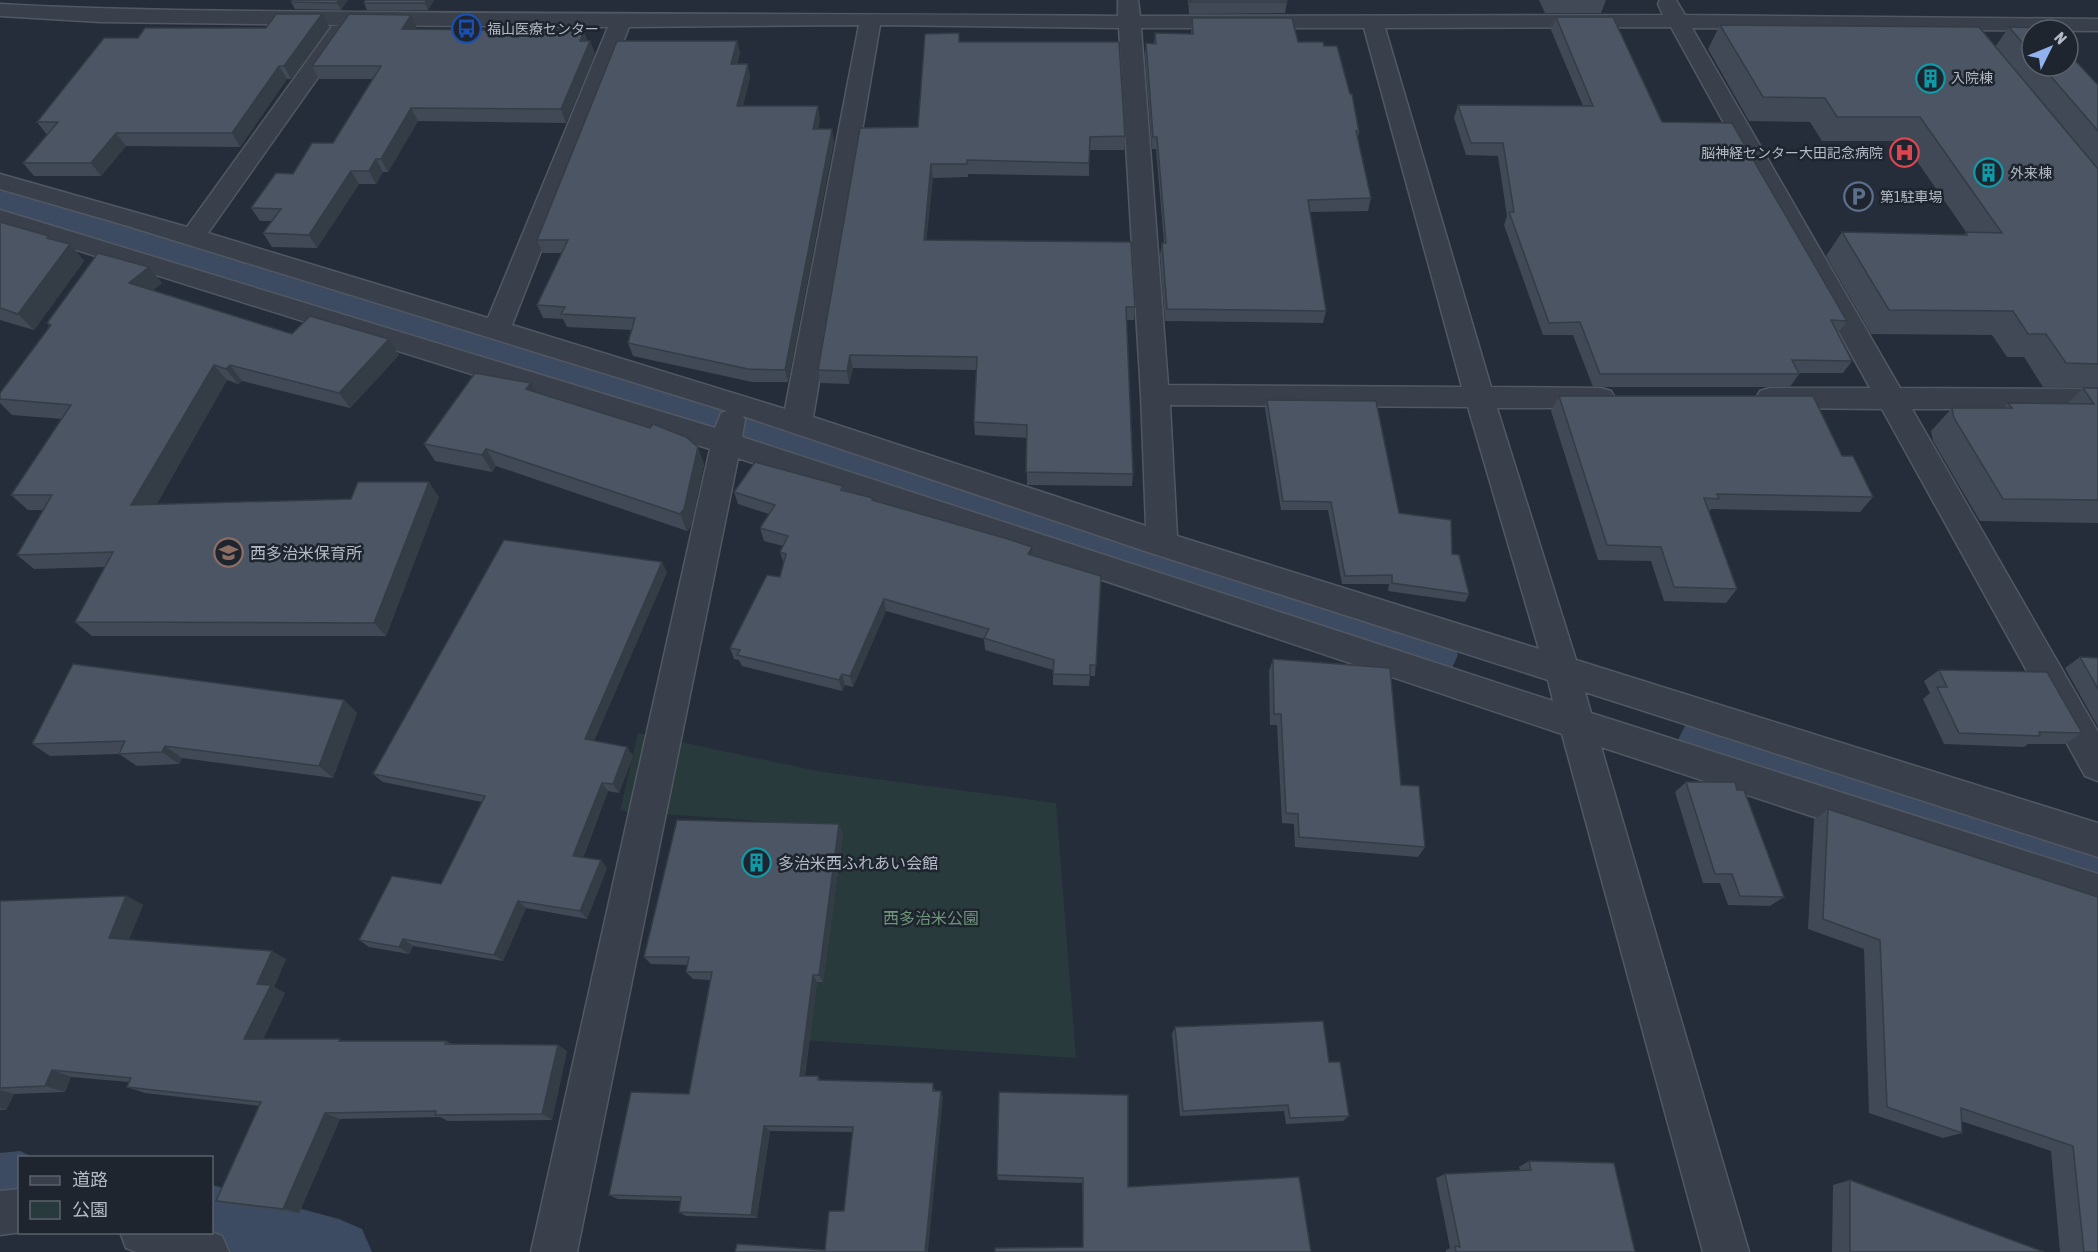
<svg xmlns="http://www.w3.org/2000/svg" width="2098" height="1252" font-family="'Asap Condensed','Noto Sans JP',sans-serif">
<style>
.green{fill:#283a3c}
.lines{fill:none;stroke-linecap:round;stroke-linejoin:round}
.canal{fill:#3c4b62;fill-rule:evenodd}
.minor-casing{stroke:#515862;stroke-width:3}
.minor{fill:#39404b;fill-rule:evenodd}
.wall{fill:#404955}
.shaded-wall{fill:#343c45}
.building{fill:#4b5563;stroke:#343c45;stroke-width:1.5}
.labels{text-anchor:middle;stroke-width:5;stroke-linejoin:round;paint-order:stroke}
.far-poi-label{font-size:14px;fill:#b4bbc6;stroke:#1e252f;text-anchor:start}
.poi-label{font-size:16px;fill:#b4bbc6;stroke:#1e252f;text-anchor:start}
.park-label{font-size:16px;fill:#6d9577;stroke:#1e252f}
</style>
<rect width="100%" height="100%" fill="#252d3a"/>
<polygon class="green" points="638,733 817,771 1056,803 1076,1058 772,1038 802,824 620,811"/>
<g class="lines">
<g class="canal">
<polygon points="0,188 714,403 1434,634 1451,640 1458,655 1451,670 1434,676 684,425 0,211"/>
<polygon points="1704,717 2098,838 2098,890 1686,756 1678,740 1686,724"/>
<polygon points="20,1151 35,1158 20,1158 20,1215 0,1217 0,1153"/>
<polygon points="212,1185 339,1219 362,1229 372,1252 221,1252 189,1240 186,1232 212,1232"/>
</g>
<defs>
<g id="minor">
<path d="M1118,0H1138L1140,16L1663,15L1658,4L1660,0H1676L1685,15L2098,19V31L1692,28L1900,388L2098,389V409H1912L2098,732V781L2085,776L1882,409L1770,408L1760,405L1756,398L1760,391L1770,388H1870L1671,27L1385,28L1491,387L1601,388L1611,391L1615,398L1611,405L1601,408H1497L1576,660L2098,823V857L1585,692L1591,713L2098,874V910L1601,747L1749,1252H1703L1562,734L738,458L577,1252H531L710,449L0,226V210L715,428L721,413L727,411L121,224L0,189V174L187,227L332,26L340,25L100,22L0,16V4C127,11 255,11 382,12C628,15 873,13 1118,16ZM340,25L608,27L488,318L208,233L351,31L348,26ZM859,25L785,409L512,325L629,27ZM880,25L1119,28L1141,395L1146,526L813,417ZM1141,28H1364L1462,387L1168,385ZM1170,405L1468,407L1539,649L1177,536ZM743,416L1151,553L1548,680L1553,701L742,437L745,420Z"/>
<polygon points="20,1189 20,1232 22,1232 0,1235 0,1191"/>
<polygon points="120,1232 212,1232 222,1236 229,1252 136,1252 126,1248"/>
</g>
</defs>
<use href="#minor" class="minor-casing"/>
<use href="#minor" class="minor"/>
</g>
<g class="wall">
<polygon points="292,0 348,0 341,10 295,9 291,2"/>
<polygon points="365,0 434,0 428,10 367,10 364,3"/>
<polygon points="1188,0 1287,0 1287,2 1285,13 1189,14"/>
<polygon points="1539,0 1606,0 1601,13 1545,13"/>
<polygon points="1556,17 1662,122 1847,321 1838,333 1852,361 1843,373 1798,373 1799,374 1790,387 1593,387 1573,335 1543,335 1504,225 1507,216 1498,156 1466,155 1454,118 1458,105 1583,106 1551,30"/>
<polygon points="1192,18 1298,42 1324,46 1359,132 1358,138 1371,198 1368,211 1310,212 1326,311 1323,323 1165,321 1160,255 1162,243 1164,243 1156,149 1152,149 1145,56 1146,43 1154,44 1155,33 1191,34"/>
<polygon points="1720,25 1995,47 2009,27 2032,30 2032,66 2068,66 2098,85 2098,387 2043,387 2024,357 2007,357 1992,335 1871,334 1826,256 1842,232 1964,235 1966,232 1903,141 1822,141 1810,122 1749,121 1708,49"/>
<polygon points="329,27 291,79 287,79 240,147 126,146 101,176 34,176 23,163 47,135 37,122 138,38 266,28"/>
<polygon points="417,28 416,29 590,41 595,54 566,123 418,121 388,172 383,172 376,184 359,184 317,248 272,247 263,233 272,221 260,221 251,208 333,143 373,79 319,79 312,66"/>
<polygon points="959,33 959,42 1125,136 1124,150 1089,150 1089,176 968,174 968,177 933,178 926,240 1135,307 1134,320 1126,320 1133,474 1132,486 1027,485 1027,438 975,435 974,422 977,370 853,368 849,384 821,383 818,370 918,127"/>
<polygon points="737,41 740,53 737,64 750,77 743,106 820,119 818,129 834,141 788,382 752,382 633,356 628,343 632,330 567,327 563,319 543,318 537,305 563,253 543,253 537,240"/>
<polygon points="0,222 49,236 52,239 70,244 84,261 34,330 0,320"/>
<polygon points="149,267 162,283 153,290 292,334 399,355 350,408 242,381 238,384 227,380 156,505 439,497 386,636 92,636 75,622 105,567 34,569 17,555 43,510 28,510 11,495 62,419 12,415 0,403 0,393 50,327 47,323"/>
<polygon points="2083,388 2098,388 2098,523 1980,521 1933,441 1931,431 1952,408 2003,408 2008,403 2067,404"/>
<polygon points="535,392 704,464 691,526 687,531 496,466 492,472 435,461 424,444"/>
<polygon points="1559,396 1842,456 1873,497 1860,512 1711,509 1709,512 1737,589 1726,603 1664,601 1651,561 1598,560 1551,411"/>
<polygon points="1267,400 1399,513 1469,594 1465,602 1388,591 1389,584 1342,584 1328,510 1281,510 1265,409"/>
<polygon points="843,486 844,490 873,501 1033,555 1101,576 1095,676 1090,676 1089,686 1053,685 1053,670 985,650 984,639 886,611 853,687 845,685 842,691 742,666 739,660 734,659 730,648 780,577 784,564 780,552 783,546 764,541 760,528 769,514 738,504 734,492"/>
<polygon points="667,572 594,741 627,747 633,756 619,793 608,791 583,858 607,868 587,919 526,908 503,961 413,946 409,954 369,947 359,940 441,884 482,802 383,782 373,774"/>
<polygon points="2080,657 2098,658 2098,727 2065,668"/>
<polygon points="1273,659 1401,785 1425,847 1418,857 1295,847 1294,824 1282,823 1277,725 1270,725 1269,671"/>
<polygon points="1939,670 2082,733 2065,744 2028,744 2024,747 1944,744 1923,699 1930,693 1924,681"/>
<polygon points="344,700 357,713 333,778 182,758 179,764 137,766 119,754 50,756 32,744"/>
<polygon points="1686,782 1737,790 1784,897 1770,906 1728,905 1720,883 1703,883 1675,792"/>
<polygon points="1828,809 2098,897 2098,1252 2060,1252 2051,1151 1961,1121 1962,1133 1943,1138 1869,1113 1864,949 1808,929 1814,820"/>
<polygon points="839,824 843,834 823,982 817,982 805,1076 818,1076 821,1081 935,1089 935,1091 943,1097 825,1250 844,1211 853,1132 770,1131 757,1218 686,1216 679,1212 681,1201 618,1199 609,1195 689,1094 710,980 693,979 686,972 688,965 651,964 644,957"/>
<polygon points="126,896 143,905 129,939 286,959 274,987 285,993 263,1039 344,1041 446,1041 451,1044 558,1045 567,1051 552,1120 448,1121 440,1117 340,1119 299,1213 233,1205 216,1201 260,1106 145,1093 127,1087 129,1082 71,1077 65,1092 14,1094 6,1110 0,1110 0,901"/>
<polygon points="1175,1027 1329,1062 1349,1116 1343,1121 1286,1124 1284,1111 1180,1116 1172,1034"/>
<polygon points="999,1092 1128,1187 1083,1247 1082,1183 998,1180 997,1175"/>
<polygon points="1529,1161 1635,1252 1446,1252 1446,1250 1450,1248 1436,1178 1445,1174 1520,1170 1519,1167"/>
<polygon points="1850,1180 2044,1252 1832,1252 1833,1185"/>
</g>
<g class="shaded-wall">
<polygon points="339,0 348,0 341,10 337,3"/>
<polygon points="427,0 434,0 428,10 425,3"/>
<polygon points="322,14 329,27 291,79 284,66"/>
<polygon points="411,15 417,28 408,42 402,29"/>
<polygon points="584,31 589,44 580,41"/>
<polygon points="590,41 595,54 566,123 561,109"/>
<polygon points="737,41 740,53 734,77 731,64"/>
<polygon points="748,64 750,77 740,119 737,106"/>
<polygon points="279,66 287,79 240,147 232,133"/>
<polygon points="818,106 820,119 816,142 813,129"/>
<polygon points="411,108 418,121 388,172 381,159"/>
<polygon points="832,129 834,141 788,382 785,370"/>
<polygon points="116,133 126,146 101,176 91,163"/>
<polygon points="376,159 383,172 376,184 369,171"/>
<polygon points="931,164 933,178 925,254 924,240"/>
<polygon points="351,171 359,184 317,248 309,235"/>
<polygon points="70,244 84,261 34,330 18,314"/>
<polygon points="149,267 162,283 143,299 129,283"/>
<polygon points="389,339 399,355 350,408 339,393"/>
<polygon points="850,355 853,368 849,384 847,371"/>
<polygon points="214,365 227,380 147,520 131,505"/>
<polygon points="230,365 242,381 238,384 226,369"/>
<polygon points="531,383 539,400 526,389"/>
<polygon points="698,447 704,464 691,526 687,531 680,514"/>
<polygon points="486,449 496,466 492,472 482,455"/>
<polygon points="429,482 439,497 386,636 374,623"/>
<polygon points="1032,547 1033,559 1028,554"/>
<polygon points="662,562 667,572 591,748 585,739"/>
<polygon points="884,599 886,611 853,687 850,676"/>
<polygon points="842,674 845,685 842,691 839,680"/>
<polygon points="344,700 357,713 333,778 319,766"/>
<polygon points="165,746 182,758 179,764 162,752"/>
<polygon points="627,747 633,756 619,793 613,784"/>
<polygon points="602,783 608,791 580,864 573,856"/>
<polygon points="839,824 843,834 823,982 819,975"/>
<polygon points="601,860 607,868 587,919 580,911"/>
<polygon points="126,896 143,905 126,946 109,938"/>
<polygon points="518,901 526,908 503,961 494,955"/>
<polygon points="403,939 413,946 409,954 399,947"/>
<polygon points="272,951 286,959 274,987 285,993 260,1046 244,1039 257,984"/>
<polygon points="813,975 817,982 804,1082 800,1076"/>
<polygon points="558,1045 567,1051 552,1120 542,1114"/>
<polygon points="52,1070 71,1077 65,1092 45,1086"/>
<polygon points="0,1090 14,1094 6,1110 0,1108"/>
<polygon points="941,1091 943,1097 928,1252 925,1252"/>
<polygon points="325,1113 340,1119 299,1213 283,1209"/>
<polygon points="764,1126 770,1131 757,1218 751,1215"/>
</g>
<g class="building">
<polygon points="292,0 339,0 337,3 291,2"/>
<polygon points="365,0 427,0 425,3 364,3"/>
<rect x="1190" y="0" width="97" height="2"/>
<polygon points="276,14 322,14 284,66 279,66 232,133 116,133 91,163 23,163 58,122 37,122 104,38 138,38 145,28 266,28"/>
<polygon points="349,14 411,15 402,29 584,31 580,41 590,41 561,109 411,108 381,159 376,159 369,171 351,171 309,235 263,233 281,209 251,208 276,173 293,174 312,143 333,143 381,66 312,66"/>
<polygon points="1556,17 1613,17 1662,122 1732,123 1847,321 1831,320 1852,361 1792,360 1799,374 1600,374 1580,322 1549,323 1509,212 1514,212 1503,143 1471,143 1458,105 1593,106"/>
<polygon points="1192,18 1292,18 1298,42 1323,42 1324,46 1337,46 1350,94 1352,94 1359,132 1356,131 1371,198 1308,200 1326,311 1167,309 1162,243 1166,243 1157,137 1153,137 1146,43 1156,44 1155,33 1193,34"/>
<polygon points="1720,25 1979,27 2098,169 2098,364 2066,363 2046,334 2028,334 2013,311 1889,310 1842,232 1967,235 1966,232 2002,233 1920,117 1837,117 1825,98 1763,97"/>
<polygon points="2009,27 2045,28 2047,30 2032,30 2032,54"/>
<polygon points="959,33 959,42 1119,42 1125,136 1090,137 1089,163 967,160 967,164 931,164 924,240 1131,242 1135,307 1126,307 1133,474 1026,472 1027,425 974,422 977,357 850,355 847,371 818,370 860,128 918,127 925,34"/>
<polygon points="617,41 737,41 731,64 748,64 737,106 818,106 813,129 832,129 785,370 748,369 628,343 635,318 561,314 565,307 537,305 568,240 537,240"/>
<polygon points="2068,53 2098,85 2098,131 2042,66 2068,66"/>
<polygon points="0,222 49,236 47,238 70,244 18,314 0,308"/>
<polygon points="98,253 149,267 129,283 292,334 310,316 389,339 339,393 230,365 226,369 214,365 131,505 351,499 358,482 429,482 374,623 75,622 113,552 17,555 52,495 11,495 71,405 0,399 0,393 51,325 47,323"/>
<polygon points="475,373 531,383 526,389 650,428 653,424 686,437 698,447 684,509 680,514 486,449 482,455 424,444"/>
<polygon points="2083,388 2098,388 2098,500 2003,499 1954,418 1952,408 2012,408 2008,403 2094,404"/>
<polygon points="1559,396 1813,396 1842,456 1853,456 1873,497 1717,494 1719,499 1704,498 1737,589 1674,587 1661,547 1607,545"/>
<polygon points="1267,400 1376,401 1399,513 1451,520 1452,554 1459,555 1469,594 1392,583 1392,575 1345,576 1331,502 1283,501"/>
<polygon points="755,462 843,486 841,490 873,498 872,500 1008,539 1032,547 1028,554 1101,576 1096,665 1090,665 1090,675 1053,674 1054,660 984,638 989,629 884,599 850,676 842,674 839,680 737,655 740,650 730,648 767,575 780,577 786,554 780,552 788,536 760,528 775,505 734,492"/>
<polygon points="504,540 662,562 585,739 627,747 613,784 602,783 573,856 601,860 580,911 518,901 494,955 403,939 399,947 359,940 392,876 441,884 485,796 373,774"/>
<polygon points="2080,657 2098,658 2098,689"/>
<polygon points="1273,659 1390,668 1401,785 1419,786 1425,847 1299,837 1298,814 1286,813 1281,714 1274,714"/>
<polygon points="73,664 344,700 319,766 165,746 162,752 119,754 125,741 32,744"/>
<polygon points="1939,670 2047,672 2082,733 2039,732 2040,736 1959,733 1937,687 1947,687"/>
<polygon points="1686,782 1735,782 1737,790 1744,790 1784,897 1740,896 1732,874 1715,874"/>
<polygon points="1828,809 2098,897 2098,1252 2084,1252 2073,1146 1961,1108 1962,1133 1887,1107 1880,940 1823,919"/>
<polygon points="677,820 839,824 819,975 813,975 800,1076 818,1076 818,1080 933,1083 933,1091 941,1091 925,1252 735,1252 737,1244 825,1250 829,1211 844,1211 853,1127 764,1126 751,1215 679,1212 681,1197 609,1195 631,1092 689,1094 712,972 686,972 689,957 644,957"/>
<polygon points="126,896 109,938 272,951 257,984 271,985 244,1039 340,1039 339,1041 446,1041 445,1044 558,1045 542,1114 435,1115 436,1111 325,1113 283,1209 216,1201 261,1102 127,1087 131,1078 52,1070 45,1086 0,1088 0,901"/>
<polygon points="1323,1021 1329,1062 1340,1062 1349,1116 1290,1118 1288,1105 1183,1111 1175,1027"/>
<polygon points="999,1092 1128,1095 1128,1187 1299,1177 1311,1252 995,1252 995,1248 1083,1247 1083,1178 997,1175"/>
<polygon points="1529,1161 1614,1163 1635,1252 1456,1252 1455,1246 1460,1247 1445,1174 1531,1170"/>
<polygon points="1850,1180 2044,1252 1850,1252"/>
</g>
<defs>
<symbol id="bus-ring" viewBox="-11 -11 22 22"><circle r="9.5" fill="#1e252f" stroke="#1a4fb4" stroke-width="1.5"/><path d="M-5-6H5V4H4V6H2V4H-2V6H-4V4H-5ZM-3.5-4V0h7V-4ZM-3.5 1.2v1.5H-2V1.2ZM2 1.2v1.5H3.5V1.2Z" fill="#1a4fb4"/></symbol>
<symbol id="building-ring" viewBox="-11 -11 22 22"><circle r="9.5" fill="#1e252f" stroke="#0f9aa8" stroke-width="1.5"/><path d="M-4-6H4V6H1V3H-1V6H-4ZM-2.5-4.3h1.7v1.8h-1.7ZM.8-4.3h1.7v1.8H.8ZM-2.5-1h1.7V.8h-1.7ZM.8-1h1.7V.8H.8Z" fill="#0f9aa8"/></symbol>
<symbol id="hospital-ring" viewBox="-11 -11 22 22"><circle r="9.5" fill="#1e252f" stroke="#e0444e" stroke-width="1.5"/><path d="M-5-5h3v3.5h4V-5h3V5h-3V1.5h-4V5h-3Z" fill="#e0444e"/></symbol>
<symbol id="parking-ring" viewBox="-11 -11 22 22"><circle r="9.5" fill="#1e252f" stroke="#5c6f8a" stroke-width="1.5"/><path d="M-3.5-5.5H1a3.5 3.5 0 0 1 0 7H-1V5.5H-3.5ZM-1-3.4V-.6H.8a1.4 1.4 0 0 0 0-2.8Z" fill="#5c6f8a"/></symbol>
<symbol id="school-ring" viewBox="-11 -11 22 22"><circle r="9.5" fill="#1e252f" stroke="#8d6e63" stroke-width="1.5"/><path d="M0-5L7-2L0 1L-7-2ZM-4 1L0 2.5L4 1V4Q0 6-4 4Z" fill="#8d6e63"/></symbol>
</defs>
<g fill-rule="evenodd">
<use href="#bus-ring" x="450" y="12" width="33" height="33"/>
<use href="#building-ring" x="1914" y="62" width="33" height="33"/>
<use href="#hospital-ring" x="1888" y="136" width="33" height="33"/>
<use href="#building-ring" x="1972" y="156" width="33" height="33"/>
<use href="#parking-ring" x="1842" y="180" width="33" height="33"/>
<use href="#school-ring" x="212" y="536" width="33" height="33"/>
<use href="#building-ring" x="740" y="846" width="33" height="33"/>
</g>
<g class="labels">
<g class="far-poi-label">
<text x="487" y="34">福山医療センター</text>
<text x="1951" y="83">入院棟</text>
<text x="1883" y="158" text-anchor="end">脳神経センター大田記念病院</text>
<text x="2010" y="178">外来棟</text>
<text x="1880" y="202">第1駐車場</text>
</g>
<g class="poi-label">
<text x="250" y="559">西多治米保育所</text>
<text x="778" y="869">多治米西ふれあい会館</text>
</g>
<g class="park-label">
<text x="931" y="924">西多治米公園</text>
</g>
</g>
<rect x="18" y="1156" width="195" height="78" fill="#1e252f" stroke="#5a616b" stroke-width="1.5"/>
<rect x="30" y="1176" width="30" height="9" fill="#39404b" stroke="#5a616b" stroke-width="1.5"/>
<text x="72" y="1186" font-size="18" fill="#b4bbc6">道路</text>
<rect x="30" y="1201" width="30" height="18" fill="#283a3c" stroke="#5a616b" stroke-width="1.5"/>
<text x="72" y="1216" font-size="18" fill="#b4bbc6">公園</text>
<g transform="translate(2050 48) rotate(47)"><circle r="28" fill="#1e252f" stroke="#5a616b" stroke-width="1.5"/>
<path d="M0-4.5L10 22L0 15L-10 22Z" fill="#91b2ee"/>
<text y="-9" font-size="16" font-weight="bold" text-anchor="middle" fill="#b4bbc6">N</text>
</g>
</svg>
